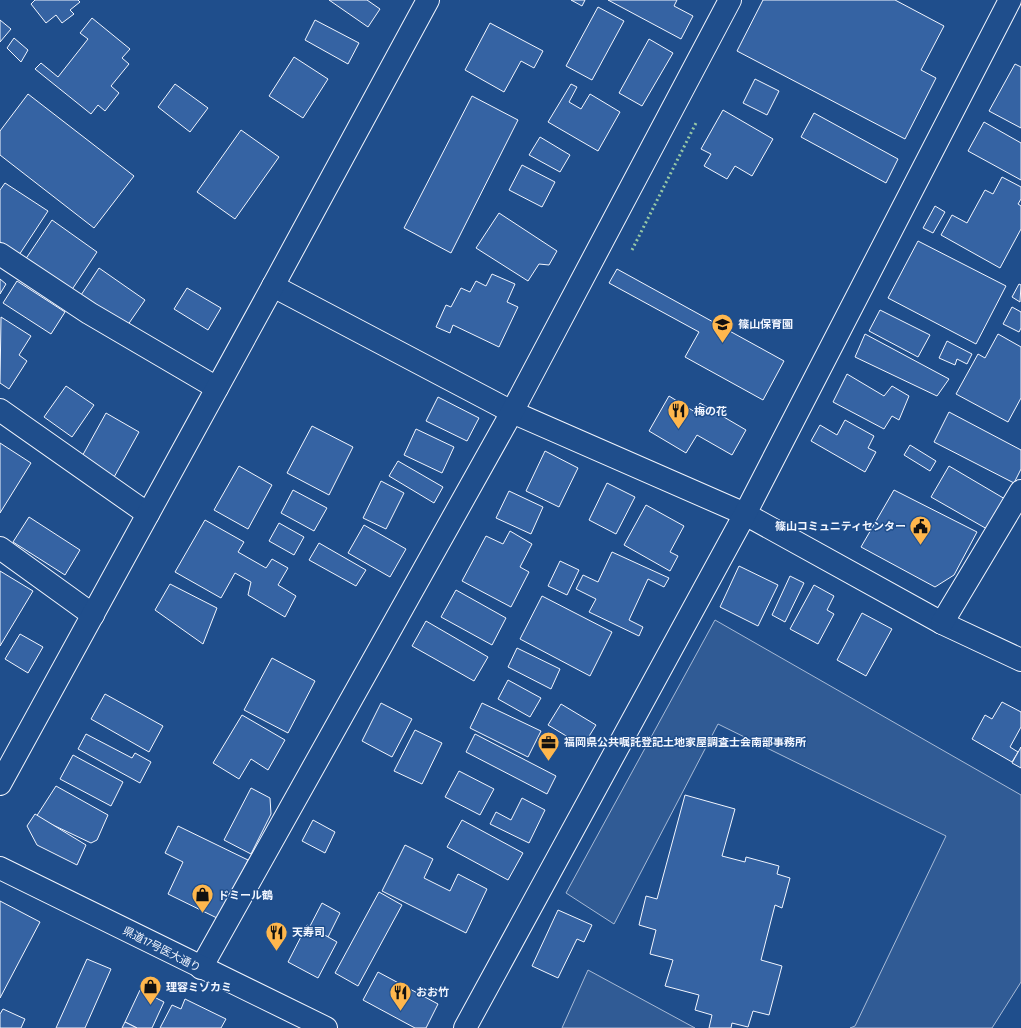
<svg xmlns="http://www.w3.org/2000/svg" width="1021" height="1028" font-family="'Fira Sans Condensed','Noto Sans JP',sans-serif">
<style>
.green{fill:#305b95;stroke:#a8bbd7}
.building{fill:#3563a3;stroke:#f2f6ff}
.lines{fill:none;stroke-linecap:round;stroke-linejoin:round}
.minor-casing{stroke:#f2f6ff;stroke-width:24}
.tertiary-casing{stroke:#f2f6ff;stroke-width:24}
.primary-casing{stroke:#f2f6ff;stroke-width:24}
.minor{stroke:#1f4e8c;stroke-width:22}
.tertiary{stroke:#1f4e8c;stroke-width:22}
.primary{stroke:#1f4e8c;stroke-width:22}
.hedge{stroke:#97c8a6;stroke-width:3;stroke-dasharray:2 3;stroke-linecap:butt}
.labels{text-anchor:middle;stroke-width:3;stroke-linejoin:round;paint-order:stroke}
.poi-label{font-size:11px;font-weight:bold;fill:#f2f6ff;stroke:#1f4e8c;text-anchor:start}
.street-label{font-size:11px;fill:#f2f6ff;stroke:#1f4e8c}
</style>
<rect width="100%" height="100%" fill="#1f4e8c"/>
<g class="green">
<polygon points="715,620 1021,795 1021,982 992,1028 850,1028 855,1026 946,836 718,724 614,924 566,893"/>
<polygon points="588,970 695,1028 562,1028"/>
</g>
<g class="building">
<polygon points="35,0 78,0 80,2 70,10 74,14 62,23 56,15 46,23 31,4"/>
<polygon points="329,0 367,0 380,9 368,27"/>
<polygon points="571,0 585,0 582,6"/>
<polygon points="608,0 677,0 674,6 693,16 681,39"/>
<polygon points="763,0 895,0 944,26 921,70 936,78 905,139 737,51"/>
<polygon points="598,7 624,21 592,80 566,66"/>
<polygon points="92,18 130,49 122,58 129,64 111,86 119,93 105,111 98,105 91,114 35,69 41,63 58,77 88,39 80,33"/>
<polygon points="0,20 11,29 0,42"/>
<polygon points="315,20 359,43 348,64 305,40"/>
<polygon points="490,23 543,51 534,68 521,61 504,92 465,70"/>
<polygon points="14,38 28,50 21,62 7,48"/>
<polygon points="649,39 673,53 642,106 619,93"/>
<polygon points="294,57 328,79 303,118 269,96"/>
<polygon points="1015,64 1021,67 1021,128 989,111"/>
<polygon points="755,79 779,91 767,115 743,103"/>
<polygon points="175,84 208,108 190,132 158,107"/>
<polygon points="571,84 577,87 569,102 581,109 590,94 620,112 598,151 548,122"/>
<polygon points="28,94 134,176 94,228 0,155 0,131"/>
<polygon points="472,96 518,120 451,253 404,228"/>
<polygon points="723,110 773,139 752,176 735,166 727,179 704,166 711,154 701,149"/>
<polygon points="814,113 898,159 886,183 801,137"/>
<polygon points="984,122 1021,143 1021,180 968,151"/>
<polygon points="241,130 279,157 235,219 197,192"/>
<polygon points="540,137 570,155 560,172 529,155"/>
<polygon points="522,165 555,182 542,207 509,190"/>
<polygon points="1002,177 1021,187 1021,199 1018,204 1021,206 1021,229 1000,268 941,235 952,215 967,223 985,190 993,194"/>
<polygon points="5,183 48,211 19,255 0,242 0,190"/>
<polygon points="935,206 945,212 933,233 923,228"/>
<polygon points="499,213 557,251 549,265 539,264 528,281 476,248"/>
<polygon points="52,220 97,252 71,291 25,260"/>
<polygon points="918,241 1006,286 976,344 888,298"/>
<polygon points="99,268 145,300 125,329 79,298"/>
<polygon points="617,269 784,361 763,400 685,357 699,332 609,283"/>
<polygon points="492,274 515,284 507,302 518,307 499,347 453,325 450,333 436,327 446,305 451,307 461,288 470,292 476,281 486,286"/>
<polygon points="0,279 6,284 0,294"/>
<polygon points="17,281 65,312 51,334 3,303"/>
<polygon points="1019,284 1021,285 1020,302 1012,297"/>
<polygon points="187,288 221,308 208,330 174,309"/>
<polygon points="1012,307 1021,312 1021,328 1019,332 1003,324"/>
<polygon points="880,310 930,335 918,357 869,331"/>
<polygon points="1,317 31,336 19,355 27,361 9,389 0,383"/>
<polygon points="865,334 949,379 937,396 855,357"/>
<polygon points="998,334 1021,347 1021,398 1008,422 956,394 978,354 985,358"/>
<polygon points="947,341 972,354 967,364 957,359 955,365 939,358"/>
<polygon points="847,374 884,396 892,386 909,396 899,420 892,416 884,429 833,402"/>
<polygon points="66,386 94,405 72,437 44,417"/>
<polygon points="669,396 695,412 700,403 746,430 732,455 697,435 686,453 649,431"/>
<polygon points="438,397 479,418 467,441 426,421"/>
<polygon points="949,412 1021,450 1021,469 1014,483 934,442"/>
<polygon points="106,413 139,432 113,479 80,460"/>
<polygon points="845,420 874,436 868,448 876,452 865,472 811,441 820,425 837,435"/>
<polygon points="312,426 353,447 329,495 287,473"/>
<polygon points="416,429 454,447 442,473 404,455"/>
<polygon points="0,443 31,463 0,513"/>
<polygon points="910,445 936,461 930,471 904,455"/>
<polygon points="545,451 578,468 559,507 526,491"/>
<polygon points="398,461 443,487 434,503 389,476"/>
<polygon points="239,466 272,485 248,529 214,510"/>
<polygon points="949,466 1005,499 987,529 931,497"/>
<polygon points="381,481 404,493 386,529 363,518"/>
<polygon points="607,483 635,497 616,534 589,520"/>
<polygon points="293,490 327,508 314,531 281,513"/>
<polygon points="894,490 977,532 954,575 935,587 861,547"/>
<polygon points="509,491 543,507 531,534 496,518"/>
<polygon points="646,505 684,526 670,552 678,556 670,571 624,545"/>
<polygon points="29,517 80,550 65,575 13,542"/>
<polygon points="205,520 244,542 238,552 266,568 272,559 288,568 278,585 296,596 285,617 248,595 251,582 235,573 221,598 175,572"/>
<polygon points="279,523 304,537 294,555 269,541"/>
<polygon points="364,525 406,549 390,577 348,553"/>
<polygon points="510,531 532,544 520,567 529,572 511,607 462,581 486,536 503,544"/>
<polygon points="319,543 366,570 356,586 309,560"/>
<polygon points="612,552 669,578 664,587 648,579 629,620 643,627 639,636 589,612 596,599 576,589 583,575 598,582"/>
<polygon points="560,561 579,570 567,595 548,586"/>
<polygon points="739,566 778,585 758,626 720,607"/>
<polygon points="0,571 33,591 0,646"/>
<polygon points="790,576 804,583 785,622 772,615"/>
<polygon points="170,584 217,608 203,644 155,610"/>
<polygon points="814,585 834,596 827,610 834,614 818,644 790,629"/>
<polygon points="456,590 506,618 492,645 441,617"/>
<polygon points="542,596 612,632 590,676 520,639"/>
<polygon points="862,613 892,629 866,676 837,660"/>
<polygon points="426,621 488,657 474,681 412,646"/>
<polygon points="20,634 43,647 28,673 5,659"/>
<polygon points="517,648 560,669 551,689 508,667"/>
<polygon points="272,658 315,681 288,733 244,710"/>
<polygon points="508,680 541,698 530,717 498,699"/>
<polygon points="105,694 163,726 149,752 91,719"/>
<polygon points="1002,702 1021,712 1021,727 1010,747 1018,752 1012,762 972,739 985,715 992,719"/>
<polygon points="381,703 412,719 392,757 362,741"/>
<polygon points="482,703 541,731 528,757 470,728"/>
<polygon points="561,704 596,725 583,746 548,725"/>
<polygon points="242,715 285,740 268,770 251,759 239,779 213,763"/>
<polygon points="415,730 442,743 422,784 394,771"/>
<polygon points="86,734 132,758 135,753 151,762 140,783 78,749"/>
<polygon points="475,734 556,776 547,794 466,752"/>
<polygon points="1021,747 1021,768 1012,763"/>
<polygon points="73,755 123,782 111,806 60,779"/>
<polygon points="459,771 494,789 480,815 445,797"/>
<polygon points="56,786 108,815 97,840 91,843 36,817"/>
<polygon points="251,788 270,798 271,814 251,854 224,840"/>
<polygon points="685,795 735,809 722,856 745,862 746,857 779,866 777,874 790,878 782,908 775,905 761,960 782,966 769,1015 753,1011 748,1027 732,1023 731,1028 709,1028 712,1015 695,1010 699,995 665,986 673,960 650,954 656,930 639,925 646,896 657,899"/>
<polygon points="522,798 545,810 529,843 490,824 496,812 511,820"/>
<polygon points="35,814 86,845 77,865 37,845 27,826"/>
<polygon points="313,820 335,832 325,853 302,841"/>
<polygon points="462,820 523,853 508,880 447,847"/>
<polygon points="178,826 248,860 219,919 168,894 183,862 165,853"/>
<polygon points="405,845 433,859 424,878 450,891 458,874 487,889 466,933 382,891"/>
<polygon points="379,892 402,905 358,986 335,973"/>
<polygon points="0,901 40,922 0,998"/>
<polygon points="322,903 340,913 328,937 309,928"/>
<polygon points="558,910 592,925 584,942 577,939 558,978 532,966"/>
<polygon points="307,925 337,942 318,978 288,962"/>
<polygon points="87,959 111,969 85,1028 56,1028"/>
<polygon points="378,972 438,1004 426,1028 415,1028 363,1000"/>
<polygon points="140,990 164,1002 152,1028 137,1028 125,1022"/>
<polygon points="185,999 226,1019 221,1028 160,1028 172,1005 181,1009"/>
<polygon points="3,1009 25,1019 21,1028 0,1028 0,1014"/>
<polygon points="125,1022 137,1028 122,1028"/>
</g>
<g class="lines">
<defs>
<g id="minor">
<polyline points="0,254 89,313 217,388"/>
<polyline points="273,286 512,412 745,514 942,623 1021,660"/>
<polyline points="0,410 148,514"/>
<polyline points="0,548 93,615"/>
<polyline points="942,623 1021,491"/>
<polyline points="201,968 512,412 730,0"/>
<polyline points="465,1028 745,514 1010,0"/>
</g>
<polyline id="tertiary" points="0,784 273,286 428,0"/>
<polyline id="primary" points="0,868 326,1028"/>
</defs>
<use href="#minor" class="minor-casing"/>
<use href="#tertiary" class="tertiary-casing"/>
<use href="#primary" class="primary-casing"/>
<use href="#minor" class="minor"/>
<use href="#tertiary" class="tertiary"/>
<use href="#primary" class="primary"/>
<polyline class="hedge" points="632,250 696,123"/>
</g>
<defs>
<symbol id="school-pin" viewBox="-11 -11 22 30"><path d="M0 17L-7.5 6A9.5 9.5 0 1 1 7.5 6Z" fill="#ffb74d" stroke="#1f4e8c"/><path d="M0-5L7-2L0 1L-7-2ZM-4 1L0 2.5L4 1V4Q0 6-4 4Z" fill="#111"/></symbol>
<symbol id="restaurant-pin" viewBox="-11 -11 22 30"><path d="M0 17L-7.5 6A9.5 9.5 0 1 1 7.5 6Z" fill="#ffb74d" stroke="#1f4e8c"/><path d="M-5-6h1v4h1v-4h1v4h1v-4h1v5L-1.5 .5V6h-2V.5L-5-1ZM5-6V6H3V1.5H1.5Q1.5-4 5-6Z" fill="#111"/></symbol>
<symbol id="civic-pin" viewBox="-11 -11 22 30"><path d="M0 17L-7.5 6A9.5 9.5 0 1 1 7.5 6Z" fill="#ffb74d" stroke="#1f4e8c"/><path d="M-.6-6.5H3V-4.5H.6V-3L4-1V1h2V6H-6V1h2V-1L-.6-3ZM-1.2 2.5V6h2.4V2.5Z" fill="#111"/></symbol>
<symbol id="office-pin" viewBox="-11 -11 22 30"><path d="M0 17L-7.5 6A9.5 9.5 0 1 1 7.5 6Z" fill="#ffb74d" stroke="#1f4e8c"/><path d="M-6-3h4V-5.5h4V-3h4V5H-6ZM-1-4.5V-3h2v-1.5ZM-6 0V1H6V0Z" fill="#111"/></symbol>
<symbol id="shop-pin" viewBox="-11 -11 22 30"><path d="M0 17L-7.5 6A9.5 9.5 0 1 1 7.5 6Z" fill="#ffb74d" stroke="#1f4e8c"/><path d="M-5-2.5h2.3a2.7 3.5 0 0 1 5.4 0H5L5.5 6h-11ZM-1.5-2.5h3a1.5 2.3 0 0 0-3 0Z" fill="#111"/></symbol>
</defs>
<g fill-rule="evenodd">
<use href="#school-pin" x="710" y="312" width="25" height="34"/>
<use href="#restaurant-pin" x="666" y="398" width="25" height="34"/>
<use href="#civic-pin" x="908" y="514" width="25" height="34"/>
<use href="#office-pin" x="536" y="730" width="25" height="34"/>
<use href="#shop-pin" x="190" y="882" width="25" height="34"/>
<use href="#restaurant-pin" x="264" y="920" width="25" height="34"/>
<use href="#shop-pin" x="138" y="974" width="25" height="34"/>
<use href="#restaurant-pin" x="388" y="980" width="25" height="34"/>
</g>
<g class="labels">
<g class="poi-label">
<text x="738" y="328">篠山保育園</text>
<text x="694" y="415">梅の花</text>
<text x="906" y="530" text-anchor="end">篠山コミュニティセンター</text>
<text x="564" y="746">福岡県公共嘱託登記土地家屋調査士会南部事務所</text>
<text x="218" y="899">ドミール鶴</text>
<text x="292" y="936">天寿司</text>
<text x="166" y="991">理容ミゾカミ</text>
<text x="416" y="996">おお竹</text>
</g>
<g class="street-label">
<text transform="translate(162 949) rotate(27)" y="4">県道17号医大通り</text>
</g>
</g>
</svg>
